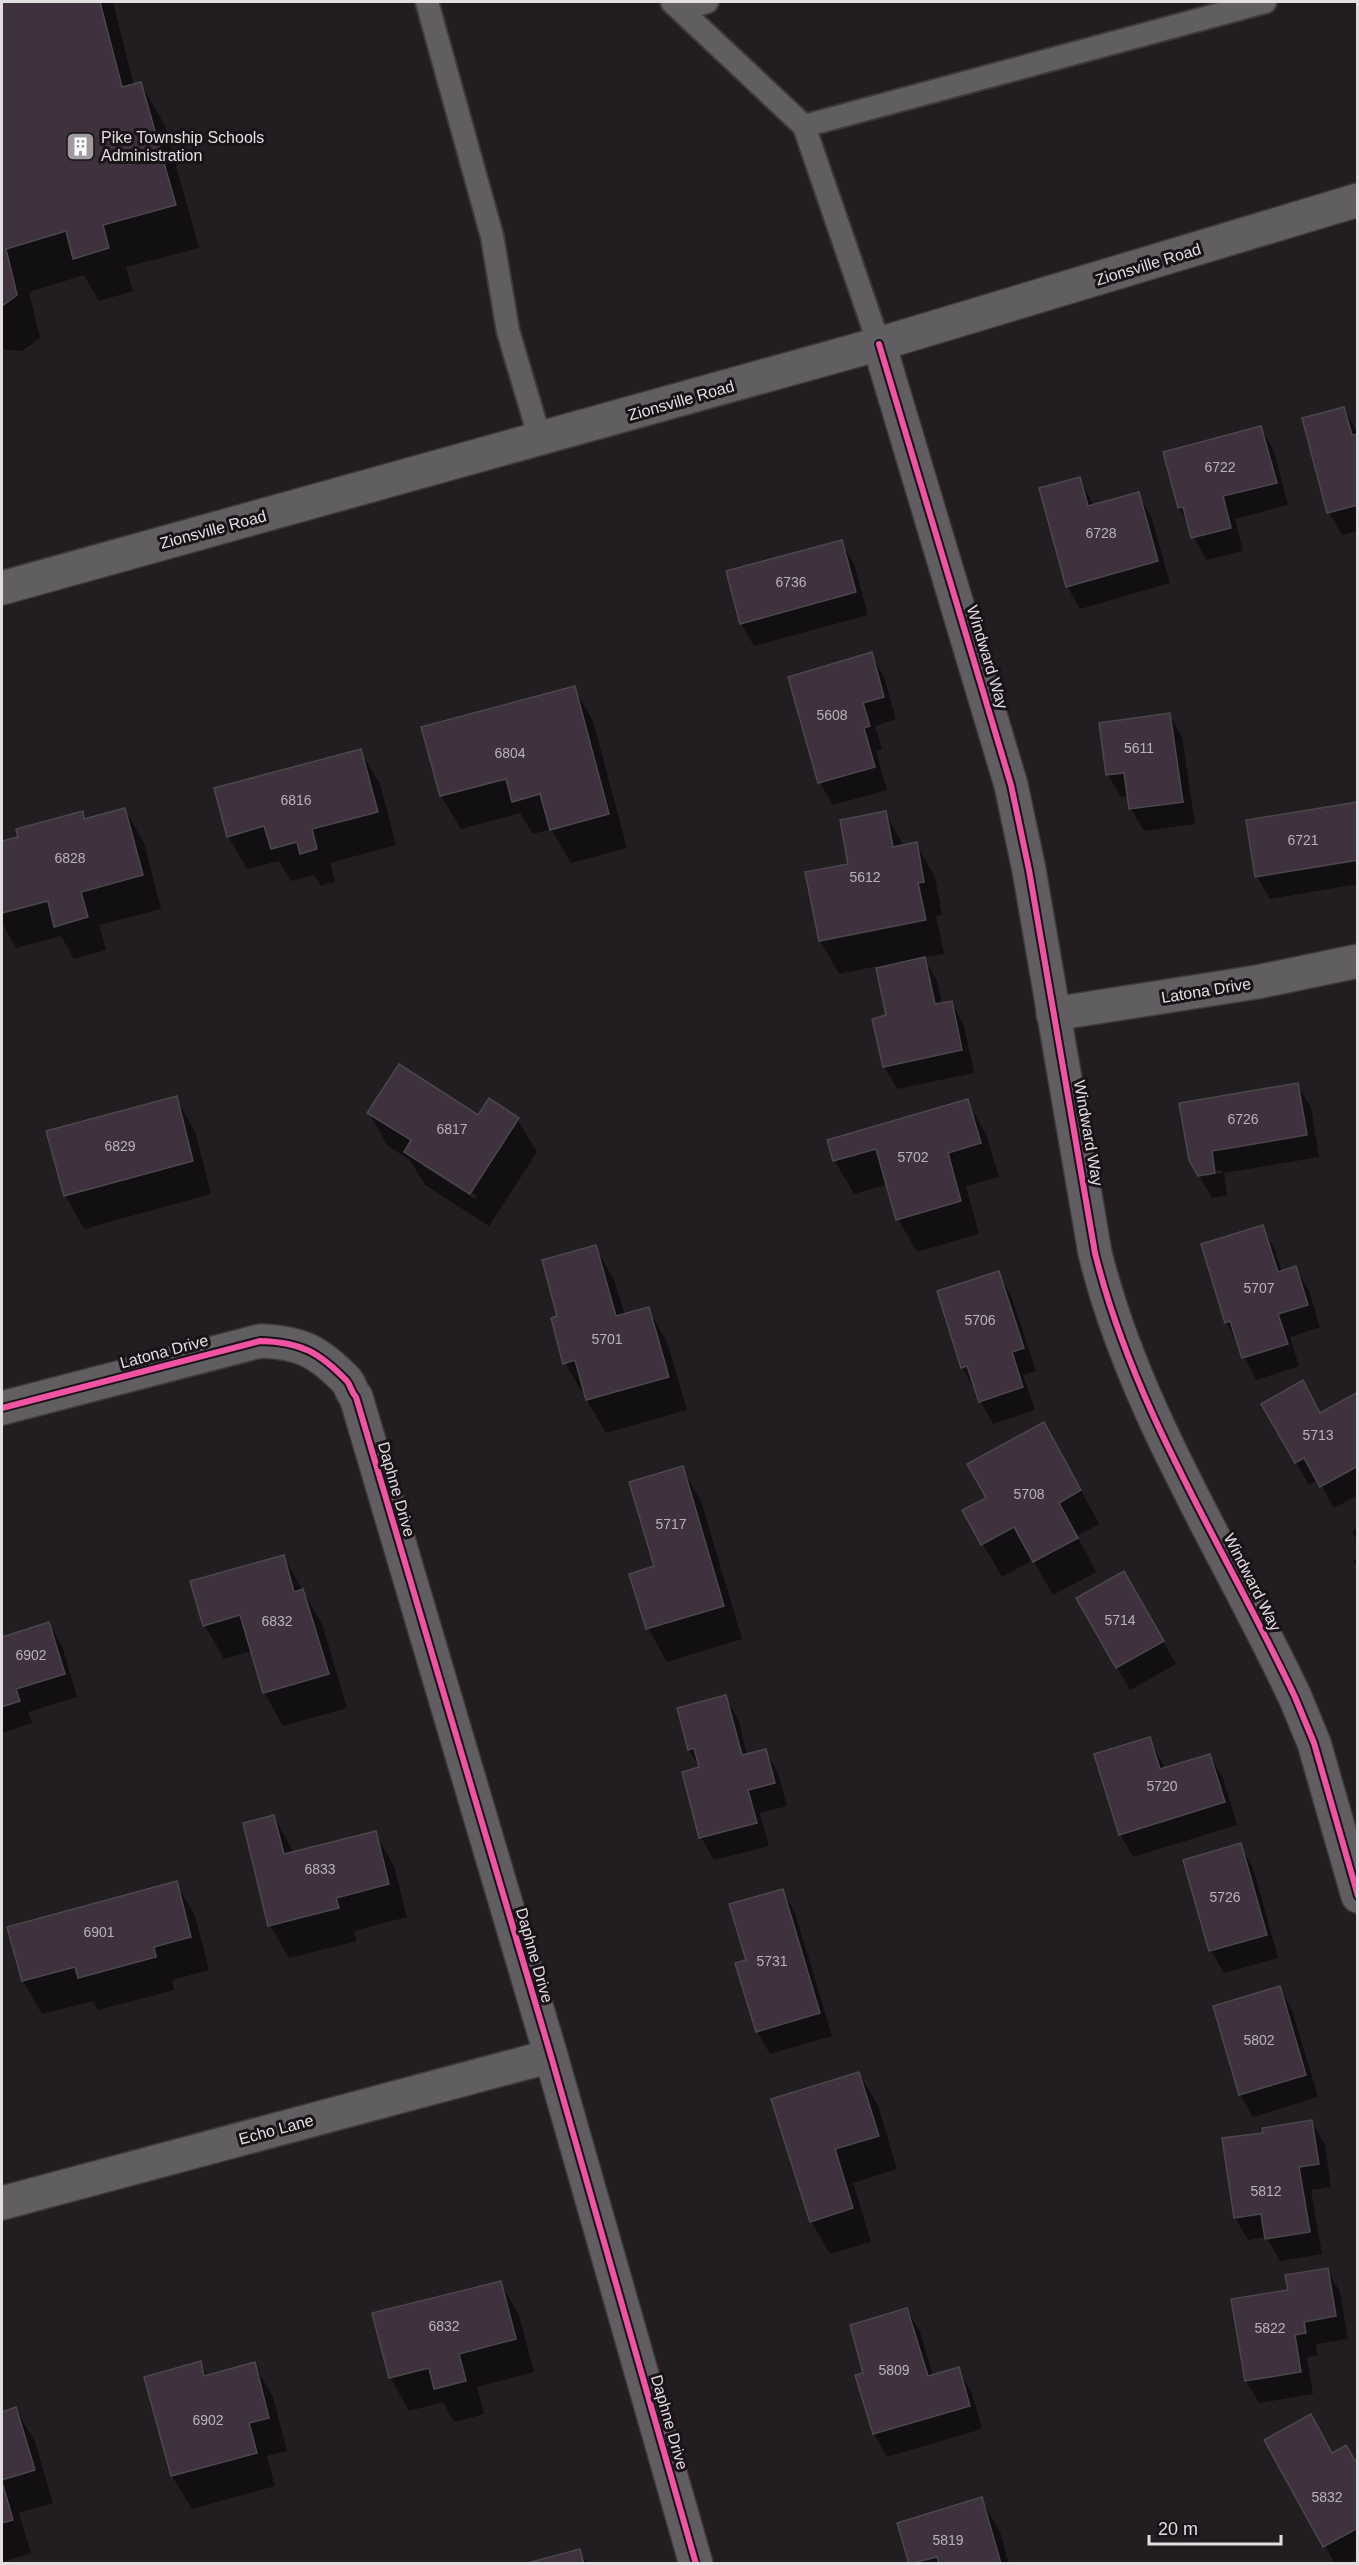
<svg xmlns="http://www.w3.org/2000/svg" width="1359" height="2565" font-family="Arial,sans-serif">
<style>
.shadow{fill:#0007;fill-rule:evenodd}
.building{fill:#3f313e;stroke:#4b484b;stroke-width:1.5}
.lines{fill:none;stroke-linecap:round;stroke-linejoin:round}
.service-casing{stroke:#3d3a3d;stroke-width:26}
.minor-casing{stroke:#3d3a3d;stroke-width:36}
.tertiary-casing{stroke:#3d3a3d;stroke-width:36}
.service{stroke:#615e61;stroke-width:22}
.minor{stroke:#615e61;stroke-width:33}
.tertiary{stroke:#615e61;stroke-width:33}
.cycleway-casing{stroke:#191318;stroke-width:10}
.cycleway{stroke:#f153a3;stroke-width:6}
.labels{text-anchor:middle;stroke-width:6;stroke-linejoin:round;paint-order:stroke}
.number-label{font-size:14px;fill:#b9b2b8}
.poi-label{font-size:16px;fill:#e2dde1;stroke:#191318;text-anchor:start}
.street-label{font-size:16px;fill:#e2dde1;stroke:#191318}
</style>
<rect width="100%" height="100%" fill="#211d21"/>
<g class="shadow">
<polygon points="2,2 113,2 134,86 141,84 165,126 199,248 126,267 133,291 99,301 84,275 29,292 40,338 22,351 2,349"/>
<polygon points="1344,409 1358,434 1358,531 1342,535 1329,512"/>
<polygon points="1261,428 1274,451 1288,505 1235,519 1243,551 1206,560 1179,508 1165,453"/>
<polygon points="1080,479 1094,506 1138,494 1151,516 1170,583 1080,609 1067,586"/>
<polygon points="841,542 854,564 868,615 754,646 741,623"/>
<polygon points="871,654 884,677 896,719 875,726 882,749 876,751 887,790 833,805 820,783 790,678"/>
<polygon points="574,688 593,721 627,848 571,863 551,829 533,834 520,813 461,829 441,796 423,728"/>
<polygon points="1169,714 1182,737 1195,824 1144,831 1131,809 1129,796 1121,797 1108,775 1101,724"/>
<polygon points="360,751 380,784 396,845 330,863 335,882 321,886 314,875 291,881 279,861 247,869 228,836"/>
<polygon points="1358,804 1358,884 1270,899 1257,876"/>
<polygon points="125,810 144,843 161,909 99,925 106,950 74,959 61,936 16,948 2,923 2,843 82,813 86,820"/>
<polygon points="885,813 904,846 916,844 935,877 942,915 936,916 944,954 923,957 937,981 942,1004 951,1002 964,1025 974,1073 897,1089 884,1066 888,1016 877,966 839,974 820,940 850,866"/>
<polygon points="1297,1085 1311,1107 1319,1157 1224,1173 1227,1195 1212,1198 1200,1177 1223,1173 1222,1170 1200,1174 1200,1176 1190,1159"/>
<polygon points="176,1098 195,1131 211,1194 84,1229 65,1195"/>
<polygon points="967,1101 986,1134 999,1177 966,1186 979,1234 917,1252 898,1219 888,1184 854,1194 835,1161 829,1141"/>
<path d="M369,1113L517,1119L537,1152L489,1226L425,1185L410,1160L388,1146ZM423,1162L477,1196L475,1199L423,1166Z"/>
<polygon points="1262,1227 1275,1250 1282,1272 1296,1268 1309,1291 1320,1327 1290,1337 1299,1366 1256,1380 1226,1322"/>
<polygon points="595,1247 614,1280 625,1315 648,1308 667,1342 687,1410 606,1433 565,1363 559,1317"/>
<polygon points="998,1273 1011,1295 1036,1371 1023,1375 1035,1410 993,1424 962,1367"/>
<polygon points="1358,1394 1358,1495 1334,1508 1318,1480 1309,1485 1263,1404 1320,1414"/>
<polygon points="1063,1457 1099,1524 1077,1536 1096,1572 1053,1595 1033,1560 1002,1577 964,1511"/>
<polygon points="682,1468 701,1501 742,1639 667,1662 648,1628"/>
<polygon points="1358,1528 1358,1543 1352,1531"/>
<polygon points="283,1556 322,1624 347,1708 283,1726 264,1692 252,1651 224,1659 205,1626 192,1582"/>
<polygon points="1358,1558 1358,1568 1353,1560"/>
<polygon points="1124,1573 1176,1664 1130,1690 1078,1599"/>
<polygon points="49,1624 62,1646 77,1697 28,1712 32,1723 2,1733 2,1638"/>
<polygon points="725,1697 738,1719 747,1755 765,1750 778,1773 787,1806 760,1813 769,1846 714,1860 701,1837 700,1768 689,1750 679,1709"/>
<polygon points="1150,1739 1165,1769 1210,1755 1223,1778 1237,1825 1133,1857 1120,1834"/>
<polygon points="274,1816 294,1853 375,1833 394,1866 407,1917 354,1931 357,1941 289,1958 270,1925"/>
<polygon points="1240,1845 1253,1868 1278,1958 1224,1973 1211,1951 1185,1861"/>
<polygon points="176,1883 195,1916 209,1970 172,1980 174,1990 98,2010 93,2001 42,2014 23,1981 9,1928"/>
<polygon points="782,1890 795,1913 832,2036 770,2054 757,2031 747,1961"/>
<polygon points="1279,1987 1292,2010 1318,2097 1253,2117 1240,2094"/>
<polygon points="859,2073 878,2106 897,2169 853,2183 871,2242 830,2254 811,2221"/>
<polygon points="1312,2122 1325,2145 1331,2187 1311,2190 1322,2254 1280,2261 1266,2237 1248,2240 1235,2217 1264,2134"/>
<polygon points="1327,2270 1340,2292 1348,2339 1316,2344 1318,2356 1307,2357 1313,2394 1259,2403 1246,2381 1290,2291"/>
<polygon points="500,2282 519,2315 534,2372 477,2387 484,2414 454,2422 443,2402 409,2411 390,2377"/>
<polygon points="907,2310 920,2332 933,2376 958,2369 971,2391 982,2429 887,2457 874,2434 857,2377 865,2374"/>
<polygon points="200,2363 208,2376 254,2364 273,2397 287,2451 267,2456 275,2486 192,2509 172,2476"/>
<polygon points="16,2409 35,2442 53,2503 19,2513 31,2553 2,2562 2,2414"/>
<polygon points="1266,2440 1332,2454 1358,2467 1358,2558 1347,2564 1335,2564"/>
<polygon points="981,2499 1000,2532 1009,2564 910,2564"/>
<polygon points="580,2550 587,2564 530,2564"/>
</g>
<g class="building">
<polygon points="2,2 100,2 122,87 141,82 176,205 103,225 109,248 73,259 66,231 6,249 17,295 2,306"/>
<polygon points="1344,407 1352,435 1358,434 1358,505 1327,513 1302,418"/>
<polygon points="1261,426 1277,483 1223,496 1231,528 1191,538 1183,507 1178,508 1163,452"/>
<polygon points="1080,477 1088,506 1139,492 1158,561 1066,587 1039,488"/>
<polygon points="842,540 856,592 740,624 726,571"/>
<polygon points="872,652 884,697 863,703 870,726 864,728 875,767 818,783 788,677"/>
<polygon points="575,686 609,814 550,830 540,794 512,802 506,779 440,796 421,727"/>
<polygon points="1170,713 1183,802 1129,809 1124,773 1106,775 1099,723"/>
<polygon points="361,749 378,812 312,829 317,849 300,854 297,842 271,849 264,826 227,837 214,788"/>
<polygon points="1358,802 1358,860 1255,877 1246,820"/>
<polygon points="125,808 143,875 81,892 88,917 54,927 48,901 2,913 2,841 18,837 16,829 83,811 84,819"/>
<polygon points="886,811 893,847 917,842 924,882 918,883 926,920 819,941 805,872 848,864 840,820"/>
<polygon points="925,957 935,1004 952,1001 962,1050 883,1067 872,1019 886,1015 876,968"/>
<polygon points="399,1064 478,1115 489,1098 519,1118 470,1194 404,1152 411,1140 367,1113"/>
<polygon points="1298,1083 1307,1135 1212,1151 1215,1173 1198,1176 1189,1160 1179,1103"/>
<polygon points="177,1096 193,1161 64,1196 46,1131"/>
<polygon points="968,1099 981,1143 948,1153 961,1201 896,1220 876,1149 833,1161 827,1140"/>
<polygon points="1263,1225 1278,1272 1296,1266 1308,1305 1278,1314 1288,1344 1242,1358 1230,1321 1225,1323 1201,1244"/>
<polygon points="596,1245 616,1316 649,1307 669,1377 586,1400 575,1360 563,1364 551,1318 557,1316 542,1260"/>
<polygon points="999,1271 1024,1348 1012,1352 1023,1387 979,1402 967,1366 961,1368 937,1291"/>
<polygon points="1303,1380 1320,1413 1358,1392 1358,1466 1320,1487 1304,1458 1295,1463 1261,1404"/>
<polygon points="1044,1422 1081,1490 1059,1503 1078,1538 1033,1562 1014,1527 981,1545 962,1510 986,1498 967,1464"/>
<polygon points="683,1466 724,1606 646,1629 629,1574 654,1566 629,1482"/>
<polygon points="284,1555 294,1592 303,1589 329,1674 263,1693 240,1615 203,1626 190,1581"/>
<polygon points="1124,1571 1164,1641 1116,1668 1076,1598"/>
<polygon points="49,1622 65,1674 16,1689 20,1701 2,1707 2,1637"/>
<polygon points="726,1695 742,1755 766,1749 775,1783 748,1790 757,1823 699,1838 682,1772 699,1767 694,1748 688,1750 677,1708"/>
<polygon points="1150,1737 1160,1769 1210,1754 1225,1802 1119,1835 1094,1754"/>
<polygon points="274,1815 284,1854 376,1831 389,1884 336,1898 339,1908 268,1926 243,1823"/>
<polygon points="1241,1843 1267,1935 1209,1951 1183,1860"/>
<polygon points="177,1881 191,1937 154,1947 156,1957 78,1978 75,1967 22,1981 7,1927"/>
<polygon points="783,1889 820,2013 756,2032 735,1963 746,1960 729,1904"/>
<polygon points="1280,1986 1306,2075 1239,2095 1213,2006"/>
<polygon points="859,2072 879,2136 835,2149 853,2208 810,2222 771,2099"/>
<polygon points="1312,2120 1319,2164 1299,2167 1310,2232 1265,2239 1261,2214 1234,2218 1222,2138 1263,2133 1262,2128"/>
<polygon points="1328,2268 1336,2316 1304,2322 1306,2333 1295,2335 1301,2372 1245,2381 1231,2299 1288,2290 1285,2275"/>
<polygon points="501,2281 516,2339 459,2354 466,2381 434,2389 429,2368 389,2378 372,2313"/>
<polygon points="907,2308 928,2376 959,2367 970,2406 873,2434 855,2375 863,2373 850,2325"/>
<polygon points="201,2361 204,2376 255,2362 269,2418 249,2423 257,2453 171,2476 144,2377"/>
<polygon points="16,2407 35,2470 2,2480 2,2412"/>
<polygon points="1311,2414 1332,2453 1346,2445 1358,2466 1358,2528 1323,2547 1264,2440"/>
<polygon points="2,2482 13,2520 2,2523"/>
<polygon points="982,2497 1001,2564 939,2564 937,2557 909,2564 897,2523"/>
<polygon points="580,2549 584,2564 524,2564"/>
</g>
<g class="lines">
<defs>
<g id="service">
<polyline points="427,2 492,236 508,331 540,439"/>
<polyline points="672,2 804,126 879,344"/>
<polyline points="680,9 707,2"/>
<polyline points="804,126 1265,2"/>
</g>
<g id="minor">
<path d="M879,344L1011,785L1029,870L1095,1253C1134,1411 1226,1550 1295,1697L1314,1743L1358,1896"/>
<polyline points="1053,1014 1257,982 1358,961"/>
<path d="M2,1408L260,1341C301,1342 319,1352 347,1381C351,1386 351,1392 356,1397L551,2056L696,2564"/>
<polyline points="2,2203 551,2056"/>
</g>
<polyline id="tertiary" points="2,588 879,344 1358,200"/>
</defs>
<use href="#service" class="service-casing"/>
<use href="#minor" class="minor-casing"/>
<use href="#tertiary" class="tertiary-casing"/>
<use href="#service" class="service"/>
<use href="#minor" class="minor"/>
<use href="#tertiary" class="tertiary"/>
<defs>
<g id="cycleway">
<path d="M879,344L1011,785L1029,870L1095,1253C1134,1411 1226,1550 1295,1697L1314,1743L1358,1896"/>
<path d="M2,1408L260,1341C301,1342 319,1352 347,1381C351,1386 351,1392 356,1397L551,2056L696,2564"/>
</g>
</defs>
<use href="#cycleway" class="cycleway-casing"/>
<use href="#cycleway" class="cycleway"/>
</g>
<defs>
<symbol id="building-square" viewBox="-11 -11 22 22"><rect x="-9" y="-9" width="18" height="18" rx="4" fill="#9e9a9e" stroke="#191318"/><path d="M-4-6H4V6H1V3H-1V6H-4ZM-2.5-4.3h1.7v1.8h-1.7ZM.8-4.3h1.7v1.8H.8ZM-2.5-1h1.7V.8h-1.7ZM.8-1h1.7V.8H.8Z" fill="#fff"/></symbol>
</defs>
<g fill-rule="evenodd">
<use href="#building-square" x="64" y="130" width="33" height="33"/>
</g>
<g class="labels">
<g class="number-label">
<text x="1220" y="472">6722</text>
<text x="1101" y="538">6728</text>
<text x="791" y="587">6736</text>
<text x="832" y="720">5608</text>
<text x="1139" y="753">5611</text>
<text x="510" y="758">6804</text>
<text x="296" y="805">6816</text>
<text x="1303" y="845">6721</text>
<text x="70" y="863">6828</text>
<text x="865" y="882">5612</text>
<text x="1243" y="1124">6726</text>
<text x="452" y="1134">6817</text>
<text x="120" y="1151">6829</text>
<text x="913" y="1162">5702</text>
<text x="1259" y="1293">5707</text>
<text x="980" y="1325">5706</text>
<text x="607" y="1344">5701</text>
<text x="1318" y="1440">5713</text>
<text x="1029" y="1499">5708</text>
<text x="671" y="1529">5717</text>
<text x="1120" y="1625">5714</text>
<text x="277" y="1626">6832</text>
<text x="31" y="1660">6902</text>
<text x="1162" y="1791">5720</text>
<text x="320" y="1874">6833</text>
<text x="1225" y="1902">5726</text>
<text x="99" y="1937">6901</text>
<text x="772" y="1966">5731</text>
<text x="1259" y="2045">5802</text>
<text x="1266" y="2196">5812</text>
<text x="444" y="2331">6832</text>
<text x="1270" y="2333">5822</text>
<text x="894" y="2375">5809</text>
<text x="208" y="2425">6902</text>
<text x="1327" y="2502">5832</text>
<text x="948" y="2545">5819</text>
</g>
<g class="poi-label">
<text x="101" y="143">Pike Township Schools<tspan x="101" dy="18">Administration</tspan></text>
</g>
<g class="street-label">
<text transform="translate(1148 264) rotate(-17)" y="6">Zionsville Road</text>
<text transform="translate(681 400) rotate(-16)" y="6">Zionsville Road</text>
<text transform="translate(213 529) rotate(-15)" y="6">Zionsville Road</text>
<text transform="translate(988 657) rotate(73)" y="6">Windward Way</text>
<text transform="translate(1206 990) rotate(-9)" y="6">Latona Drive</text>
<text transform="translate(1089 1133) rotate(80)" y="6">Windward Way</text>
<text transform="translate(164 1351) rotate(-15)" y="6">Latona Drive</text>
<text transform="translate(397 1489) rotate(74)" y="6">Daphne Drive</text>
<text transform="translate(1253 1582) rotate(63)" y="6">Windward Way</text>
<text transform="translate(535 1955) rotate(74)" y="6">Daphne Drive</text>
<text transform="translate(276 2129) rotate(-15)" y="6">Echo Lane</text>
<text transform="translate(670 2422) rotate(74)" y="6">Daphne Drive</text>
</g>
</g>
<rect width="1359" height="2565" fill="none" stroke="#e2dde1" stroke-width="6"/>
<path d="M1149 2535v9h132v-9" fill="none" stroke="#e2dde1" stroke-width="3"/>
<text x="1158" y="2535" font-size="18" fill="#e2dde1" stroke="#191318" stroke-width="4.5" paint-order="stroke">20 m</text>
</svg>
